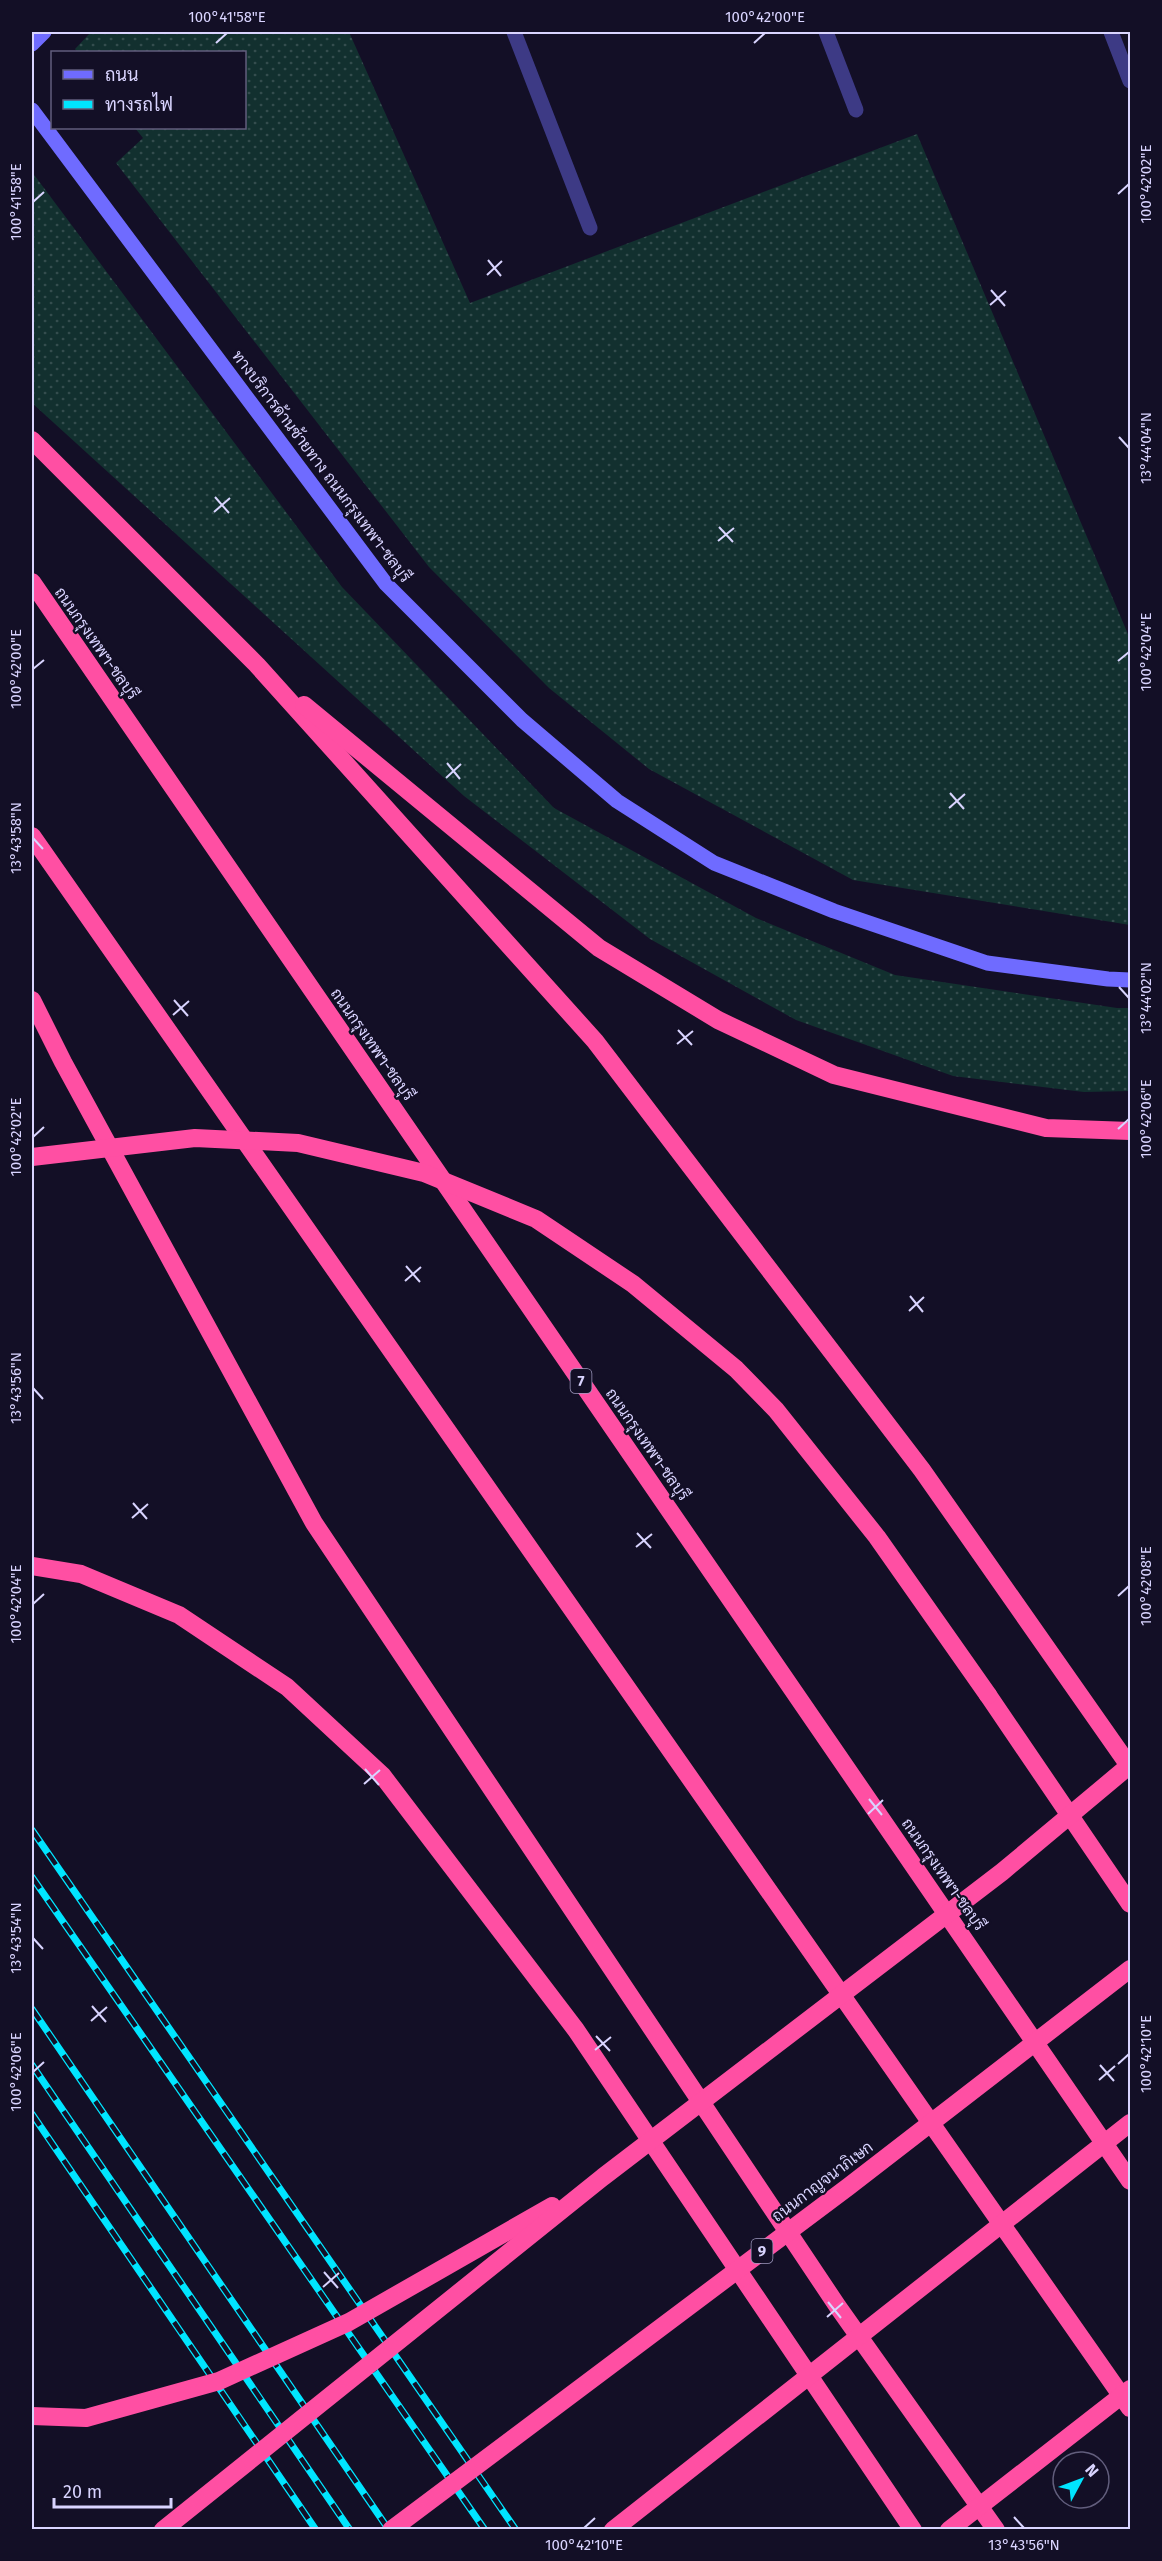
<svg xmlns="http://www.w3.org/2000/svg" width="1162" height="2561" font-family="'Fira Sans',Sarabun,sans-serif">
<style>
.grass{fill:url(#grass-dots)}
.lines{fill:none;stroke-linecap:round;stroke-linejoin:round}
.street{stroke:#3d3a85;stroke-width:15}
.secondary{stroke:#6f6bff;stroke-width:15}
.highway{stroke:#ff4fa3;stroke-width:18}
.rail-casing{stroke:#00e5ff;stroke-width:7}
.rail{stroke:#130f26;stroke-width:4.5;stroke-dasharray:14;stroke-linecap:butt}
.highway-bridge{stroke:#ff4fa3;stroke-width:18}
.ticks{fill:none;stroke:#d9d4ff;stroke-width:2}
.labels{text-anchor:middle;stroke-width:4.5;stroke-linejoin:round;paint-order:stroke}
.shield{fill:#130f26;stroke:#9e99be;stroke-width:1.5}
.shield-label{font-size:15px;font-weight:bold;fill:#d9d4ff}
.street-label{font-size:16px;fill:#d9d4ff;stroke:#130f26}
.neatline{fill:none;stroke:#d9d4ff;stroke-width:2}
.ticks-label{font-size:15px;text-anchor:middle;fill:#d9d4ff}
</style>
<defs>
<pattern id="grass-dots" width="8" height="8" patternUnits="userSpaceOnUse" patternTransform="scale(1.5)"><rect width="8" height="8" fill="#12302f"/><path d="M2 2h.1M6 6h.1" fill="none" stroke="#344d4e" stroke-width="1.8" stroke-linecap="round"/></pattern>
</defs>
<rect width="100%" height="100%" fill="#130f26"/>
<g class="grass">
<polygon points="91,32 349,32 470,303 917,134 1130,639 1130,925 853,880 649,769 549,688 429,567 116,163 143,138 135,128 244,128 244,52 78,52 75,49"/>
<polygon points="32,172 342,587 554,808 756,918 895,975 1117,1008 1130,1008 1130,1091 1084,1092 953,1076 796,1020 650,939 464,796 32,403"/>
</g>
<g class="lines">
<g class="street">
<polyline points="514,32 590,228"/>
<polyline points="826,32 856,110"/>
<polyline points="1111,32 1130,81"/>
</g>
<g class="secondary">
<polyline points="32,44 44,32"/>
<polyline points="32,110 386,584 522,720 617,801 714,863 834,911 987,963 1108,979 1130,980"/>
</g>
<g class="highway">
<polyline points="32,440 257,665 595,1041 922,1470 1130,1767"/>
<polyline points="32,582 1130,2181"/>
<polyline points="304,705 599,948 718,1020 834,1075 1046,1128 1130,1131"/>
<polyline points="32,836 1130,2408"/>
<polyline points="32,1000 63,1062 314,1523 838,2307 996,2530"/>
<polyline points="32,1566 81,1574 179,1615 287,1687 382,1775 576,2030 913,2530"/>
<polyline points="988,1695 1130,1904"/>
</g>
<defs>
<g id="rail">
<polyline points="32,1830 516,2530"/>
<polyline points="32,1877 485,2530"/>
<polyline points="32,2009 389,2530"/>
<polyline points="32,2065 350,2530"/>
<polyline points="32,2114 316,2530"/>
</g>
</defs>
<use href="#rail" class="rail-casing"/>
<use href="#rail" class="rail"/>
<g class="highway-bridge">
<polyline points="32,1157 195,1138 298,1143 424,1173 536,1219 633,1284 736,1369 776,1410 877,1537 988,1695"/>
<polyline points="32,2416 86,2418 219,2381 349,2322 552,2206"/>
<polyline points="163,2530 603,2177 1002,1872 1130,1765"/>
<polyline points="391,2530 848,2187 1130,1969"/>
<polyline points="613,2530 1130,2123"/>
<polyline points="949,2530 1130,2389"/>
</g>
</g>
<path class="ticks" d="M216,43L227,33M754,43L765,33M1118,194L1129,184M33,202L44,192M488,260L501,276M487,275L502,261M991,290L1005,306M990,305L1006,291M1119,437L1129,448M215,497L229,513M214,512L230,498M719,527L733,542M718,541L734,528M1118,661L1129,652M33,669L44,660M447,763L460,779M446,778L461,764M950,793L964,809M949,808L965,794M33,838L43,849M1119,987L1129,998M174,1000L188,1016M173,1015L189,1001M678,1030L692,1045M677,1044L693,1031M1118,1129L1129,1119M33,1137L44,1127M406,1266L420,1282M405,1281L421,1267M910,1296L923,1312M909,1311L924,1297M33,1388L43,1399M133,1503L147,1519M132,1518L148,1504M637,1533L651,1548M636,1547L652,1534M1118,1596L1129,1586M33,1604L44,1594M365,1769L379,1785M364,1784L380,1770M869,1799L882,1815M868,1814L883,1800M33,1938L43,1949M92,2006L106,2022M91,2021L107,2007M596,2036L610,2051M595,2050L611,2037M1118,2064L1129,2054M1100,2065L1114,2081M33,2072L44,2062M1099,2080L1115,2066M324,2272L338,2288M323,2287L339,2273M828,2302L841,2318M827,2317L843,2303M1014,2517L1024,2528M584,2528L595,2518"/>
<g class="labels">
<g class="shield">
<rect x="570.5" y="1369" width="21" height="24" rx="4.5"/>
<rect x="751.5" y="2239" width="21" height="24" rx="4.5"/>
</g>
<g class="shield-label">
<text x="581" y="1386">7</text>
<text x="762" y="2256">9</text>
</g>
<g class="street-label">
<text transform="translate(322 466) rotate(53)" y="6">ทางบริการด้านซ้ายทาง ถนนกรุงเทพฯ-ชลบุรี</text>
<text transform="translate(97 643) rotate(55)" y="6">ถนนกรุงเทพฯ-ชลบุรี</text>
<text transform="translate(373 1044) rotate(55)" y="6">ถนนกรุงเทพฯ-ชลบุรี</text>
<text transform="translate(648 1444) rotate(55)" y="6">ถนนกรุงเทพฯ-ชลบุรี</text>
<text transform="translate(944 1874) rotate(55)" y="6">ถนนกรุงเทพฯ-ชลบุรี</text>
<text transform="translate(822 2181) rotate(-37)" y="6">ถนนกาญจนาภิเษก</text>
</g>
</g>
<rect width="1162" height="2561" fill="none" stroke="#130f26" stroke-width="66"/>
<rect x="51" y="51" width="195" height="78" fill="#130f26" stroke="#625e7d" stroke-width="1.5"/>
<rect x="63" y="70" width="30" height="9" fill="#6f6bff" stroke="#625e7d" stroke-width="1.5"/>
<text x="105" y="81" font-size="18" fill="#d9d4ff">ถนน</text>
<rect x="63" y="100" width="30" height="9" fill="#00e5ff" stroke="#625e7d" stroke-width="1.5"/>
<text x="105" y="111" font-size="18" fill="#d9d4ff">ทางรถไฟ</text>
<g transform="translate(1081 2480) rotate(49)"><circle r="28" fill="#130f26" stroke="#625e7d" stroke-width="1.5"/>
<path d="M0-4.5L10 22L0 15L-10 22Z" fill="#00e5ff"/>
<text y="-9" font-size="16" font-weight="bold" text-anchor="middle" fill="#d9d4ff">N</text>
</g>
<path d="M54 2498v9h117v-9" fill="none" stroke="#d9d4ff" stroke-width="3"/>
<text x="63" y="2498" font-size="18" fill="#d9d4ff" stroke="#130f26" stroke-width="4.5" paint-order="stroke">20 m</text>
<rect x="33" y="33" width="1096" height="2495" class="neatline"/>
<g class="ticks-label">
<text x="227" y="22">100°41'58"E</text>
<text x="765" y="22">100°42'00"E</text>
<text transform="translate(1146 184) rotate(-90)" y="5">100°42'02"E</text>
<text transform="translate(16 202) rotate(-90)" y="5">100°41'58"E</text>
<text transform="translate(1146 448) rotate(-90)" y="5">13°44'04"N</text>
<text transform="translate(1146 652) rotate(-90)" y="5">100°42'04"E</text>
<text transform="translate(16 669) rotate(-90)" y="5">100°42'00"E</text>
<text transform="translate(16 838) rotate(-90)" y="5">13°43'58"N</text>
<text transform="translate(1146 998) rotate(-90)" y="5">13°44'02"N</text>
<text transform="translate(1146 1119) rotate(-90)" y="5">100°42'06"E</text>
<text transform="translate(16 1137) rotate(-90)" y="5">100°42'02"E</text>
<text transform="translate(16 1388) rotate(-90)" y="5">13°43'56"N</text>
<text transform="translate(1146 1586) rotate(-90)" y="5">100°42'08"E</text>
<text transform="translate(16 1604) rotate(-90)" y="5">100°42'04"E</text>
<text transform="translate(16 1938) rotate(-90)" y="5">13°43'54"N</text>
<text transform="translate(1146 2054) rotate(-90)" y="5">100°42'10"E</text>
<text transform="translate(16 2072) rotate(-90)" y="5">100°42'06"E</text>
<text x="584" y="2550">100°42'10"E</text>
<text x="1024" y="2550">13°43'56"N</text>
</g>
</svg>
